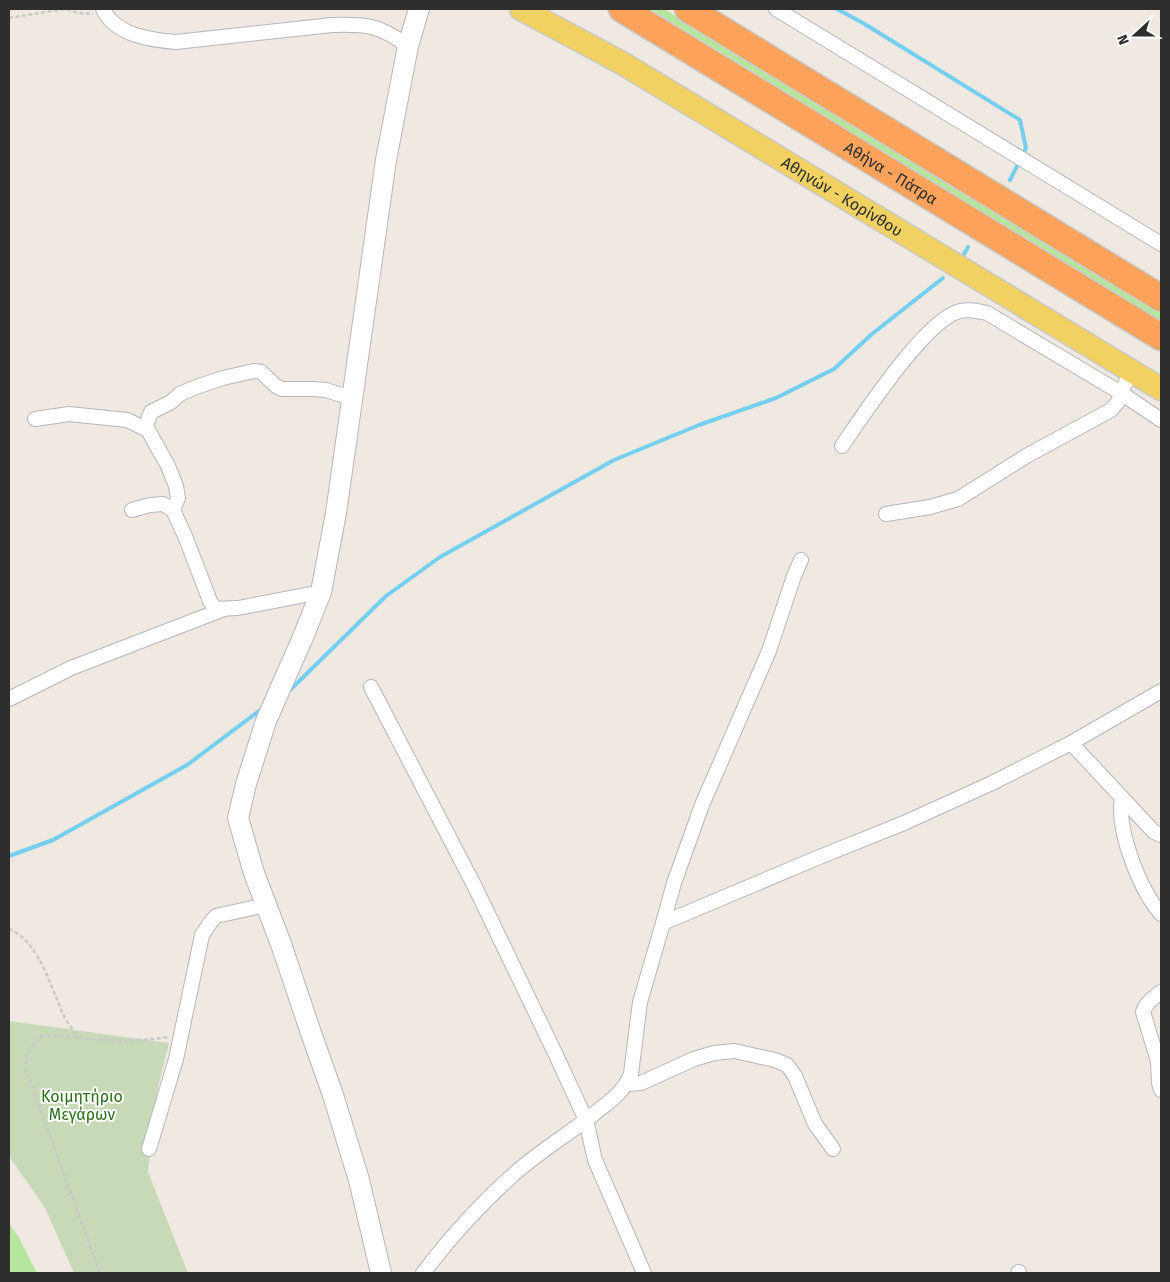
<svg xmlns="http://www.w3.org/2000/svg" width="1170" height="1282" font-family="'Fira Sans',sans-serif">
<style>
.green{fill:#b6e59e}
.cemetery{fill:#c8d9b8}
.lines{fill:none;stroke-linecap:round;stroke-linejoin:round}
.stream{stroke:#75cff0;stroke-width:4}
.street-casing{stroke:#b4b7c1;stroke-width:16}
.secondary-casing{stroke:#b4b7c1;stroke-width:22}
.primary-casing{stroke:#c9c9c9;stroke-width:25}
.highway-casing{stroke:#c9c9c9;stroke-width:29}
.path{stroke:#c9c9c9;stroke-width:2.5;stroke-dasharray:4 2.5;stroke-linecap:butt}
.street{stroke:#fff;stroke-width:14}
.secondary{stroke:#fff;stroke-width:20}
.primary{stroke:#f2d163;stroke-width:22}
.highway{stroke:#ffa35c;stroke-width:26}
.labels{text-anchor:middle;stroke-width:4;stroke-linejoin:round;paint-order:stroke}
.street-label{font-size:16px;fill:#2e2e2e;stroke:#fff}
.park-label{font-size:16px;fill:#2c6e1b;stroke:#fff}
</style>
<rect width="100%" height="100%" fill="#efe9e1"/>
<g class="green">
<polygon points="650,9 664,9 1161,313 1161,321"/>
<polygon points="9,1224 18,1236 37,1273 9,1273"/>
</g>
<polygon class="cemetery" points="9,1021 169,1043 158,1087 148,1172 188,1273 74,1273 45,1208 9,1156"/>
<g class="lines">
<g class="stream">
<polyline points="837,9 863,23 1020,120 1026,148 1010,180"/>
<polyline points="964,254 968,247"/>
<polyline points="288,692 386,596 440,557 614,460 699,425 776,398 834,369 872,334 943,278"/>
<polyline points="9,856 53,840 187,765 263,708"/>
</g>
<defs>
<g id="street">
<path d="M103,9C115,35 150,40 176,42L332,25C368,24 379,25 408,46"/>
<polyline points="776,9 1161,244"/>
<polyline points="1131,370 1121,393 1161,420"/>
<polyline points="35,419 69,414 127,420 148,430 168,466 176,486 178,498 173,510"/>
<polyline points="145,428 151,412 171,402 180,394 196,387 223,378 254,371 261,372 276,386 282,389 313,389 326,390 351,398"/>
<path d="M842,446C863,415 926,319 960,311C969,309 978,311 987,313L1121,393L1118,402L1111,410L1028,455L958,499L930,507L886,514"/>
<polyline points="132,510 150,505 163,504 173,510 185,536 210,601 215,609 238,608 321,592"/>
<polyline points="371,687 475,887 556,1055 586,1120 595,1160 644,1273"/>
<polyline points="9,699 71,668 224,609"/>
<polyline points="1071,743 1154,832 1161,835"/>
<path d="M1122,798C1116,830 1140,890 1161,914"/>
<polyline points="663,923 674,883 702,805 769,651 794,576 801,560"/>
<path d="M1161,992C1153,998 1146,1003 1143,1012L1158,1061L1159,1083L1161,1090"/>
<polyline points="627,1084 641,1083 694,1059 714,1053 734,1051 775,1060 787,1065 795,1076 815,1124 833,1149"/>
<polyline points="149,1149 176,1059 202,935 210,923 216,916 266,905"/>
<path d="M423,1273C450,1238 479,1205 513,1175C538,1152 569,1134 595,1113C610,1101 624,1092 631,1074L640,1002L663,923L817,858L904,823L992,783L1071,743L1161,691"/>
<polyline points="1018,1273 1019,1272"/>
</g>
<polyline id="secondary" points="381,1273 359,1180 333,1095 311,1033 281,944 254,873 238,818 246,784 266,721 303,637 321,592 336,513 386,160 408,46 419,9"/>
<g id="primary">
<path id="s1" d="M521,9L622,63L1161,389"/>
</g>
<g id="highway">
<path id="s2" d="M622,9L1161,337"/>
<polyline points="688,9 1161,298"/>
</g>
</defs>
<use href="#street" class="street-casing"/>
<use href="#secondary" class="secondary-casing"/>
<use href="#primary" class="primary-casing"/>
<use href="#highway" class="highway-casing"/>
<g class="path">
<polyline points="67,9 78,13 93,14"/>
<polyline points="9,18 64,9"/>
<path d="M9,929C40,941 51,990 65,1018C69,1025 74,1031 78,1037"/>
<path d="M100,1273L26,1070C25,1051 30,1048 42,1036C60,1034 75,1038 93,1039C118,1041 144,1041 168,1037"/>
</g>
<use href="#street" class="street"/>
<use href="#secondary" class="secondary"/>
<use href="#primary" class="primary"/>
<use href="#highway" class="highway"/>
</g>
<g class="labels">
<g class="street-label">
<text dy="6" stroke="none"><textPath href="#s2" startOffset="315">Αθήνα - Πάτρα</textPath></text>
<text dy="6" stroke="none"><textPath href="#s1" startOffset="372">Αθηνών - Κορίνθου</textPath></text>
</g>
<g class="park-label">
<text x="82" y="1102">Κοιμητήριο<tspan x="82" dy="18">Μεγάρων</tspan></text>
</g>
</g>
<rect width="1170" height="1282" fill="none" stroke="#2e2e2e" stroke-width="20"/>
<g transform="translate(1135 35) rotate(249)" stroke="#ffffff" stroke-width="4" paint-order="stroke">
<path d="M0-4L9 19L0 12L-9 19Z" fill="#2e2e2e"/>
<text y="-8" font-size="14" font-weight="bold" text-anchor="middle" fill="#2e2e2e">N</text>
</g>
</svg>
